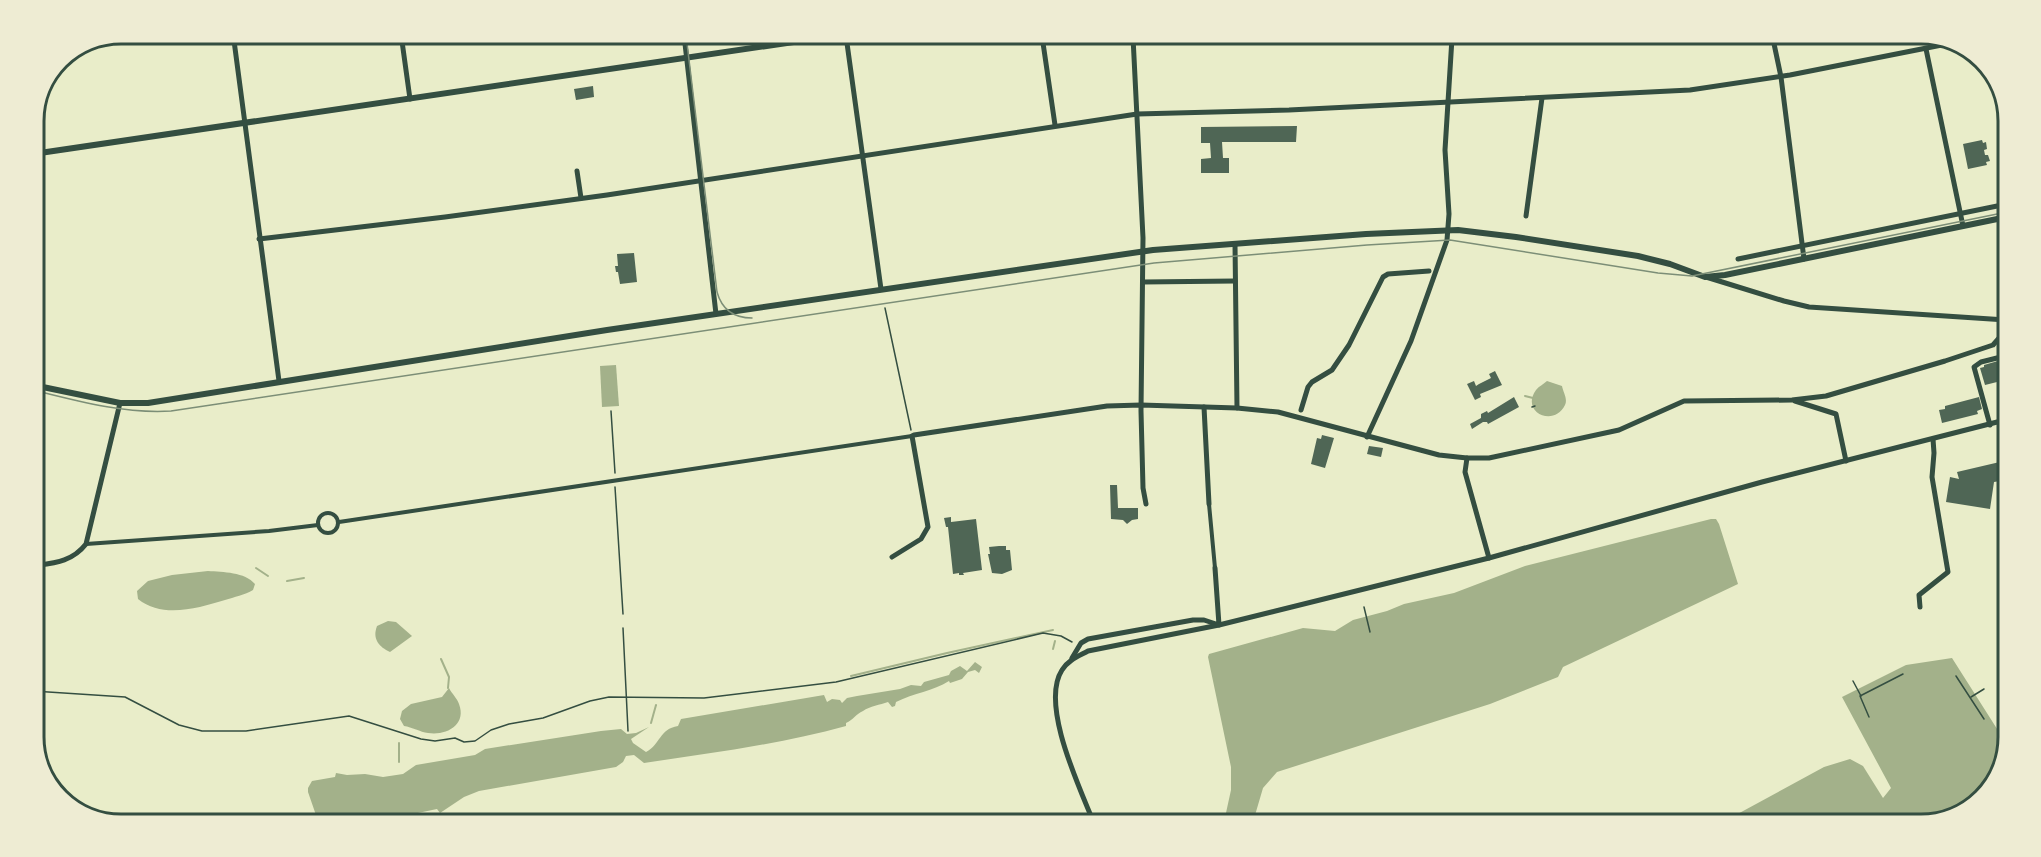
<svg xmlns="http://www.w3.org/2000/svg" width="2041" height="857" font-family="Karla,sans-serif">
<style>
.water{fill:#a3b18a}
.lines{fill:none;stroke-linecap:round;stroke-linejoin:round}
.stream{stroke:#a3b18a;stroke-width:2}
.building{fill:#4f6655}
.path{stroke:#344e41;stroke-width:1.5}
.pedestrian{stroke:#344e41;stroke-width:4}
.minor{stroke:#344e41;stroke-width:5}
.tertiary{stroke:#344e41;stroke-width:6}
.tram{stroke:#7c8e77;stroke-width:1.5}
.rim{fill:none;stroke:#344e41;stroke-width:3}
</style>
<rect width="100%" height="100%" fill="#e9edc9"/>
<g class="water">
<polygon points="616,365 619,406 602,407 600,366"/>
<path d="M1547,381L1562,386C1563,392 1568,399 1565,405C1554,428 1520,412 1536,390C1539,386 1544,384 1547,381Z"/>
<polygon points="1711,519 1716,519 1719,524 1738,584 1563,667 1558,677 1490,704 1277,772 1263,788 1253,822 1224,822 1231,790 1231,767 1208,657 1209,654 1303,628 1335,631 1353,620 1387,611 1404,604 1454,593 1525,566"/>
<path d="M208,571C223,572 245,572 255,584L253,590C245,595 234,597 225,600C198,608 163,619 138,599L137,591L148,581L172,575Z"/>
<path d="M388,621L396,622L412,636L390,652C379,647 372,639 377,626Z"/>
<polygon points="1952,658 1999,732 2002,730 2001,770 1969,809 1921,824 1721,823 1824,767 1850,759 1863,766 1883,798 1891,788 1842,697 1906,665"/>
<path d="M975,662L982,667L979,673L975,670L968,672L962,679L950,683L949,681C933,691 914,693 896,702L895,706L892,707L888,702C880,705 870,706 863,711C856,714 853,720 846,723V726C780,744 712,753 644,763L634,755L626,756L623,762L616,767L479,791L464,797L440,813L437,809L413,814L407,819L317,818L308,792V788L312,781L335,777L336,773L347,775L365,774L383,777L403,774L416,765L475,755L485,749L601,731L621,729L627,734L636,733L649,727L631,739L633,743L646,752C661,744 659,729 678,726L681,719L824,695L827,702L832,699L840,700L842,703L847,698L857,696L900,689L911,685L921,686L924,682L949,675L951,671L960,666L967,671Z"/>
<path d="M449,688C452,694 457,698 459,704C467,725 446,736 428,733C420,732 412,727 404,726L400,719L402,711L411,704L442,697Z"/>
</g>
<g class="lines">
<g class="stream">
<polyline points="1525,396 1533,398"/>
<polyline points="256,568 268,576"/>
<polyline points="287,581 304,578"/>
<polyline points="1053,649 1055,641"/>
<polyline points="441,659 449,677 448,688"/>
<polyline points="851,676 947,653 1053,630"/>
<polyline points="651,723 656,705"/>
<polyline points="399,743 399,762"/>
</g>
</g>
<g class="building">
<polygon points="593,86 594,97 576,100 574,89"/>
<polygon points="1297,126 1296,142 1222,142 1223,158 1229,158 1229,173 1201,173 1201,159 1211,158 1210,143 1201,143 1201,127"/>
<polygon points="1982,140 1983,143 1986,142 1987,149 1984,150 1985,155 1988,155 1990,161 1986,162 1987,165 1968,169 1963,144"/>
<polygon points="634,253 637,282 620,284 618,272 616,272 615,266 618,266 617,254"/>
<polygon points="2005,359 2005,380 1985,385 1980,368 1984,367 1984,365"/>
<polygon points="1495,371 1502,385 1480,394 1481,397 1475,400 1467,384 1474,381 1476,386 1479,384 1491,378 1489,374"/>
<polygon points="1514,397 1519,407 1488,424 1487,422 1483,422 1472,429 1470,424 1481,418 1481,414 1487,411 1488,413"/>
<polygon points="1979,397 1982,409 1977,411 1978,414 1942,423 1939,410 1945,409 1945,406"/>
<polygon points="1322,435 1334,438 1325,468 1311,464 1317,438 1321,439"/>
<polygon points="1369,446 1383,448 1381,457 1367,454"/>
<polygon points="2004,461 2004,494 2000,481 1994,482 1990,509 1946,502 1950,477 1959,479 1957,472"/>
<polygon points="1110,485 1117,485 1118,508 1138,508 1138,519 1132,520 1127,524 1123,520 1111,519"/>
<polygon points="951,517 951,522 976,519 982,570 963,573 964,575 959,575 959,573 953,574 948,527 946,527 944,518"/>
<polygon points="999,546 1006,546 1006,550 1010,550 1012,570 1002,574 992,573 988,554 990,554 989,547"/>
</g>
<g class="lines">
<g class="path">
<polyline points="885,308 911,430"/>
<polyline points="1532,407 1535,406"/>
<polyline points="611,411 615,473"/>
<polyline points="615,487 623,614"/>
<polyline points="1364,607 1370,632"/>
<polyline points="623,628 628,731"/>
<polyline points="1956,676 1984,719"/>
<polyline points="1853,681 1861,696"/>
<polyline points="33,691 125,697 179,725 202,731 246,731 349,716 421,739 435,741 455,738 464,742 475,741 491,730 509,724 543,718 590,701 609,697 704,698 836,682 1043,633 1061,636 1072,642"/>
<polyline points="1971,697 1984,689"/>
<polyline points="1869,717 1860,696 1903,674"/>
</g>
<g class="pedestrian">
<polyline points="1209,504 1215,568"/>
<circle cx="328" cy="523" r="10"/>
<polyline points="339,522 912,436"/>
<polyline points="86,544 269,531 318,525"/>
</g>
<g class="minor">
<polyline points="233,33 279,381"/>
<polyline points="401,34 410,99"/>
<polyline points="684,35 716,314"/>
<polyline points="846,36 881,289"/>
<polyline points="1042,36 1055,125"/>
<polyline points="1133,37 1143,238 1141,411 1143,488 1146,504"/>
<polyline points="1773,39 1781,77 1804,259"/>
<polyline points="1926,49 1963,226"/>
<polyline points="577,171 581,198"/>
<polyline points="1526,216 1542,98"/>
<polyline points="259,239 445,217 607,195 1137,114 1289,110 1690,90 1790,75 1957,42"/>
<polyline points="1235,244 1237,408"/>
<polyline points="1738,259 2007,204"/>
<polyline points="1706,277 1784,301 1809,307 2006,320"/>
<polyline points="1143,282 1235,281"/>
<polyline points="1795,401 1836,414 1846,461"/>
<polyline points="1204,407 1209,504"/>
<polyline points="1301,410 1308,387 1312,382 1332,370 1349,345 1383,277 1388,274 1429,271"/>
<polyline points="1990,425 1974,367 1981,362 2005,356"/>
<polyline points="1367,437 1411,341 1447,240 1449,214 1445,150 1452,38"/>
<polyline points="1467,458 1465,472 1489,558"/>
<polyline points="892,557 921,539 928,527 912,436 914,435 1107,406 1141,405 1237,408 1278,412 1439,455 1467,458 1489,458 1619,430 1684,401 1792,400 1826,396 1945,361 1993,345 2000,337 2002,319"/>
<path d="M33,566C54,563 72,562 86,544L120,403"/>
<polyline points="1920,607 1919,595 1948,572 1932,477 1934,453 1933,439"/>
<polyline points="1072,658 1081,643 1088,639 1193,620 1204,620 1219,625 1215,568"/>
<path d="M1093,821C1079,786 1040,704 1062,670C1068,660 1079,656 1088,651L1219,625L1489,558L1762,482L2005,420"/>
</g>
<g class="tertiary">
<polyline points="33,154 834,36"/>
<polyline points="33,385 120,403 148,403 607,330 1153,250 1366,234 1458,230 1516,237 1638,256 1670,264 1705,277 1725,275 2007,217"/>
</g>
<g class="tram">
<path d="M686,35L717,292C722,310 734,318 752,318"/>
<path d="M33,390C77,401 125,414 171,411L1154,263L1367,245L1450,240L1658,273L1692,276L2007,212"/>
</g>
</g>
<path d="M0 0H2041V857H0ZM121 44H1921A77 77 0 0 1 1998 121V737A77 77 0 0 1 1921 814H121A77 77 0 0 1 44 737V121A77 77 0 0 1 121 44Z" fill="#eeecd3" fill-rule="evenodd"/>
<path class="rim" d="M121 44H1921A77 77 0 0 1 1998 121V737A77 77 0 0 1 1921 814H121A77 77 0 0 1 44 737V121A77 77 0 0 1 121 44Z"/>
</svg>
